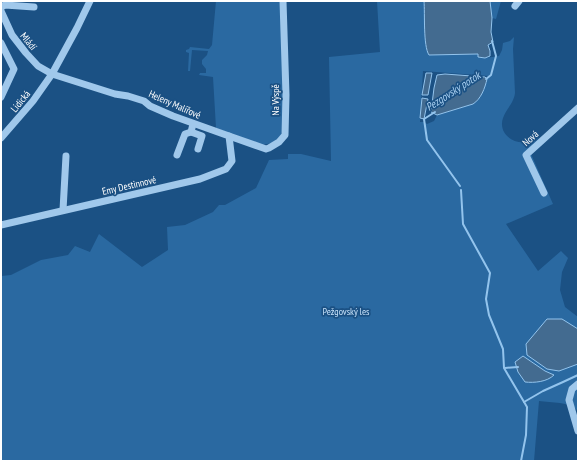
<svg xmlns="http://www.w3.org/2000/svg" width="579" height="462" font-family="'PT Sans Narrow',sans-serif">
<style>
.green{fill:#2a69a1;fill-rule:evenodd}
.water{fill:#436b90;stroke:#93c4ed}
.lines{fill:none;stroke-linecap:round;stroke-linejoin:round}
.stream{stroke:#93c4ed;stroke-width:2}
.minor{stroke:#a0c8eb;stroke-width:7}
.labels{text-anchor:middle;stroke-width:3.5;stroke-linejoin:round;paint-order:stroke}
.street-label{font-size:10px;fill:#fff;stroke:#1b5184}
.park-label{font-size:10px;fill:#c5e0f8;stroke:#1b5184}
.water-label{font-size:11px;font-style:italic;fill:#acd2f3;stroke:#1b5184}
</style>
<rect width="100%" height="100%" fill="#1b5184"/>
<g class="green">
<polygon points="216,1 283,1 285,122 279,142 261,145 216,128 213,77 199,75 200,73 206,73 206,69 202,64 202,60 207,55 208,51 192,50 190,71 188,71 189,53 186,52 186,50 189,49 190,47 209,49 212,45"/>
<path d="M377,1H424C425,13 423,46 429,55L478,54L485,58L499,56L502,50L503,43L510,41L514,37L513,49L515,93C514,103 506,109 503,118C498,133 512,144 526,142C531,142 536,139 540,137L530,147L531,154L553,204L506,224L538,271L561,251L568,258L562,272L560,290L565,307L578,317V411C569,401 552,403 539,401L534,461H1V276L11,275L41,260L68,255L75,246L90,252L99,234L142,267L168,250L167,227L185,225L213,212L219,205H225L256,188L269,160L288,159V154H301L331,161L329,57L380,52ZM423,71L489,76C486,80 487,82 485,86C483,92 478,101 473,104L437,115L434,121L427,124L424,122H420Z"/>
<polygon points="490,1 501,1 496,19 492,18"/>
</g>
<g class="water">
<path d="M424,1H490L492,18L491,32L493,42L488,45L490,51V56L485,58L478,57V54L429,55C423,46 425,13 424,1Z"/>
<polygon points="426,73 432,73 428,95 422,95"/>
<path d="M445,74L485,77L487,79C485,88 481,99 473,104L437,115L431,112L434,88L437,75Z"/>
<polygon points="422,98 428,99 424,119 420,118"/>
<polygon points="547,319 562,319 578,329 578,364 559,371 547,369 527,355 526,344"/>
<path d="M523,356L545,371L554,375C547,382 534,383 525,382L518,372L515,362Z"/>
</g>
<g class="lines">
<g class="stream">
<polyline points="486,79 491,75 496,56 492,41"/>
<polyline points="435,112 424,119 427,140 460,186"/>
<polyline points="461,190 463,224 490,273 486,299 489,315 503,349 504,368 527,407 526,435 521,461"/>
<polyline points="505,368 518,367"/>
<polyline points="524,402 543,391 563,382 578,375"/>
</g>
<g class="minor">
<polyline points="515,6 519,1"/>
<polyline points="1,7 5,5 34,7"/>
<polyline points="1,11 12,35 26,53 38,66 52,74 115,94 128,96 144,101 150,106 173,116 229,136 232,161 226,169 200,179 1,225"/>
<polyline points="1,43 14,69 1,97"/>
<polyline points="191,132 202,136 198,149"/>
<polyline points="229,136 266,149 269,148 279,142 285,135 286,95 283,1"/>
<polyline points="1,138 33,101 52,74 77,28 90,1"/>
<polyline points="177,155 185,134 191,132 193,124"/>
<polyline points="544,193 526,155 578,108"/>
<polyline points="63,210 66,156"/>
<polyline points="578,384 572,389 569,400 578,431"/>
</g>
</g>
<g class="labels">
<g class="street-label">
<text transform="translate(29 41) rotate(51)" y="4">Mládí</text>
<text transform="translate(275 100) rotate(-90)" y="4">Na Výspě</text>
<text transform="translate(20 101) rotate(-51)" y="4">Lidická</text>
<text transform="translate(175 104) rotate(24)" y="4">Heleny Malířové</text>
<text transform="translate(530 138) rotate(-42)" y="4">Nová</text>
<text transform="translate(129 185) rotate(-13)" y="4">Emy Destinnové</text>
</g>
<g class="park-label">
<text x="346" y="315">Pežgovský les</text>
</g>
<g class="water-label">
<text transform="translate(453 91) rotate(-33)" y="4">Pezgovský potok</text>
</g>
</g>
<rect width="579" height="462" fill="none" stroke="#ffffff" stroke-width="4"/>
</svg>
